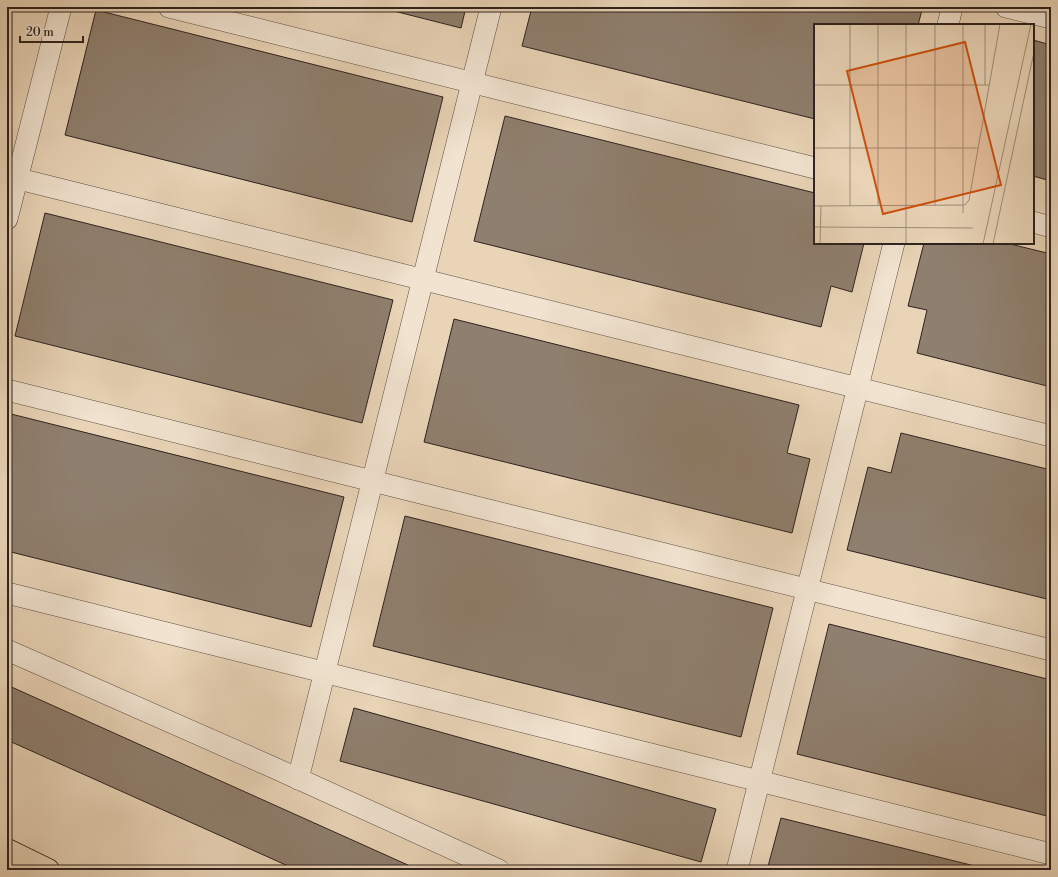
<svg xmlns="http://www.w3.org/2000/svg" width="1058" height="877" font-family="'Libre Bodoni',serif">
<style>
.building{fill:#8f7f6e;stroke:#2e221e}
.lines{fill:none;stroke-linecap:round;stroke-linejoin:round}
.minor-casing{stroke:#5d4e44;stroke-width:22}
.major-casing{stroke:#2e221e;stroke-width:24}
.minor{stroke:#f1e3d0;stroke-width:21}
.major{stroke:#e9d4b7;stroke-width:22}
.inset-road{fill:none;stroke:#9e8d7a;stroke-width:1}
.view{fill:#cc510f;fill-opacity:0.15;stroke:#cc510f;stroke-width:2}
.inset-edge{fill:none;stroke:#2e221e;stroke-width:2}
</style>
<rect width="100%" height="100%" fill="#e9d4b7"/>
<filter id="stains"><feTurbulence type="fractalNoise" baseFrequency=".005" numOctaves="4"/><feColorMatrix values="0 0 0 0 .2 0 0 0 0 .09 0 0 0 0 .02 0 0 0 .5 -.17"/></filter>
<radialGradient id="worn" r=".72"><stop offset=".6" stop-color="#630" stop-opacity="0"/><stop offset="1" stop-color="#630" stop-opacity=".3"/></radialGradient>
<g class="building">
<polygon points="378,7 466,7 461,28"/>
<polygon points="532,7 909,7 922,10 918,25 815,25 815,119 522,46"/>
<polygon points="96,10 443,97 412,222 65,135"/>
<polygon points="1033,40 1051,45 1051,181 1033,176"/>
<polygon points="505,116 815,193 815,243 864,243 852,292 831,286 821,327 474,241"/>
<polygon points="45,213 393,300 362,423 15,336"/>
<polygon points="924,243 1006,243 1051,254 1051,387 917,353 927,310 908,306"/>
<polygon points="454,319 799,405 787,453 810,459 792,533 424,442"/>
<polygon points="7,413 344,497 311,627 7,551"/>
<polygon points="901,433 1051,470 1051,600 847,550 868,467 891,473"/>
<polygon points="405,516 773,608 741,737 373,646"/>
<polygon points="829,624 1051,680 1051,817 797,754"/>
<polygon points="7,685 419,870 297,870 7,740"/>
<polygon points="354,708 716,809 701,862 340,761"/>
<polygon points="781,818 991,870 767,870"/>
</g>
<g class="lines">
<defs>
<g id="minor">
<polyline points="169,7 815,168"/>
<polyline points="1006,7 1051,18"/>
<polyline points="948,25 952,7"/>
<polyline points="7,176 1051,436"/>
<polyline points="7,219 61,7"/>
<polyline points="1033,222 1051,227"/>
<polyline points="7,390 1051,650"/>
<polyline points="7,593 1051,854"/>
<polyline points="7,650 270,766 499,870"/>
<polyline points="298,779 491,7"/>
<polyline points="737,870 894,243"/>
</g>
<polyline id="major" points="7,850 48,870"/>
</defs>
<use href="#minor" class="minor-casing"/>
<use href="#major" class="major-casing"/>
<use href="#minor" class="minor"/>
<use href="#major" class="major"/>
</g>
<g transform="translate(814 24)">
<rect width="220" height="220" fill="#e9d4b7"/>
<path class="inset-road" d="M36,0V182M64,0V182M121,0V182M149,0V189M171,0V61M0,61H175M0,124H164M0,182L151,181L155,176L186,0M0,203L159,204M6,220L7,182M92,220V0M169,220L217,0M179,220L220,28"/>
<path class="view" d="M151,18L187,161L69,190L33,47Z"/>
<rect width="220" height="220" class="inset-edge"/>
</g>
<rect width="1058" height="877" fill="none" stroke="#e9d4b7" stroke-width="24"/>
<rect x="8" y="8" width="1042" height="861" fill="none" stroke="#2e221e" stroke-width="2"/>
<rect x="12" y="12" width="1034" height="853" fill="none" stroke="#2e221e"/>
<path d="M20 36v6h63v-6" fill="none" stroke="#2e221e" stroke-width="2"/>
<text x="26" y="36" font-size="12" fill="#2e221e" stroke="#f1e3d0" stroke-width="3" paint-order="stroke">20 m</text>
<rect width="100%" height="100%" filter="url(#stains)"/>
<rect width="100%" height="100%" fill="url(#worn)"/>
</svg>
